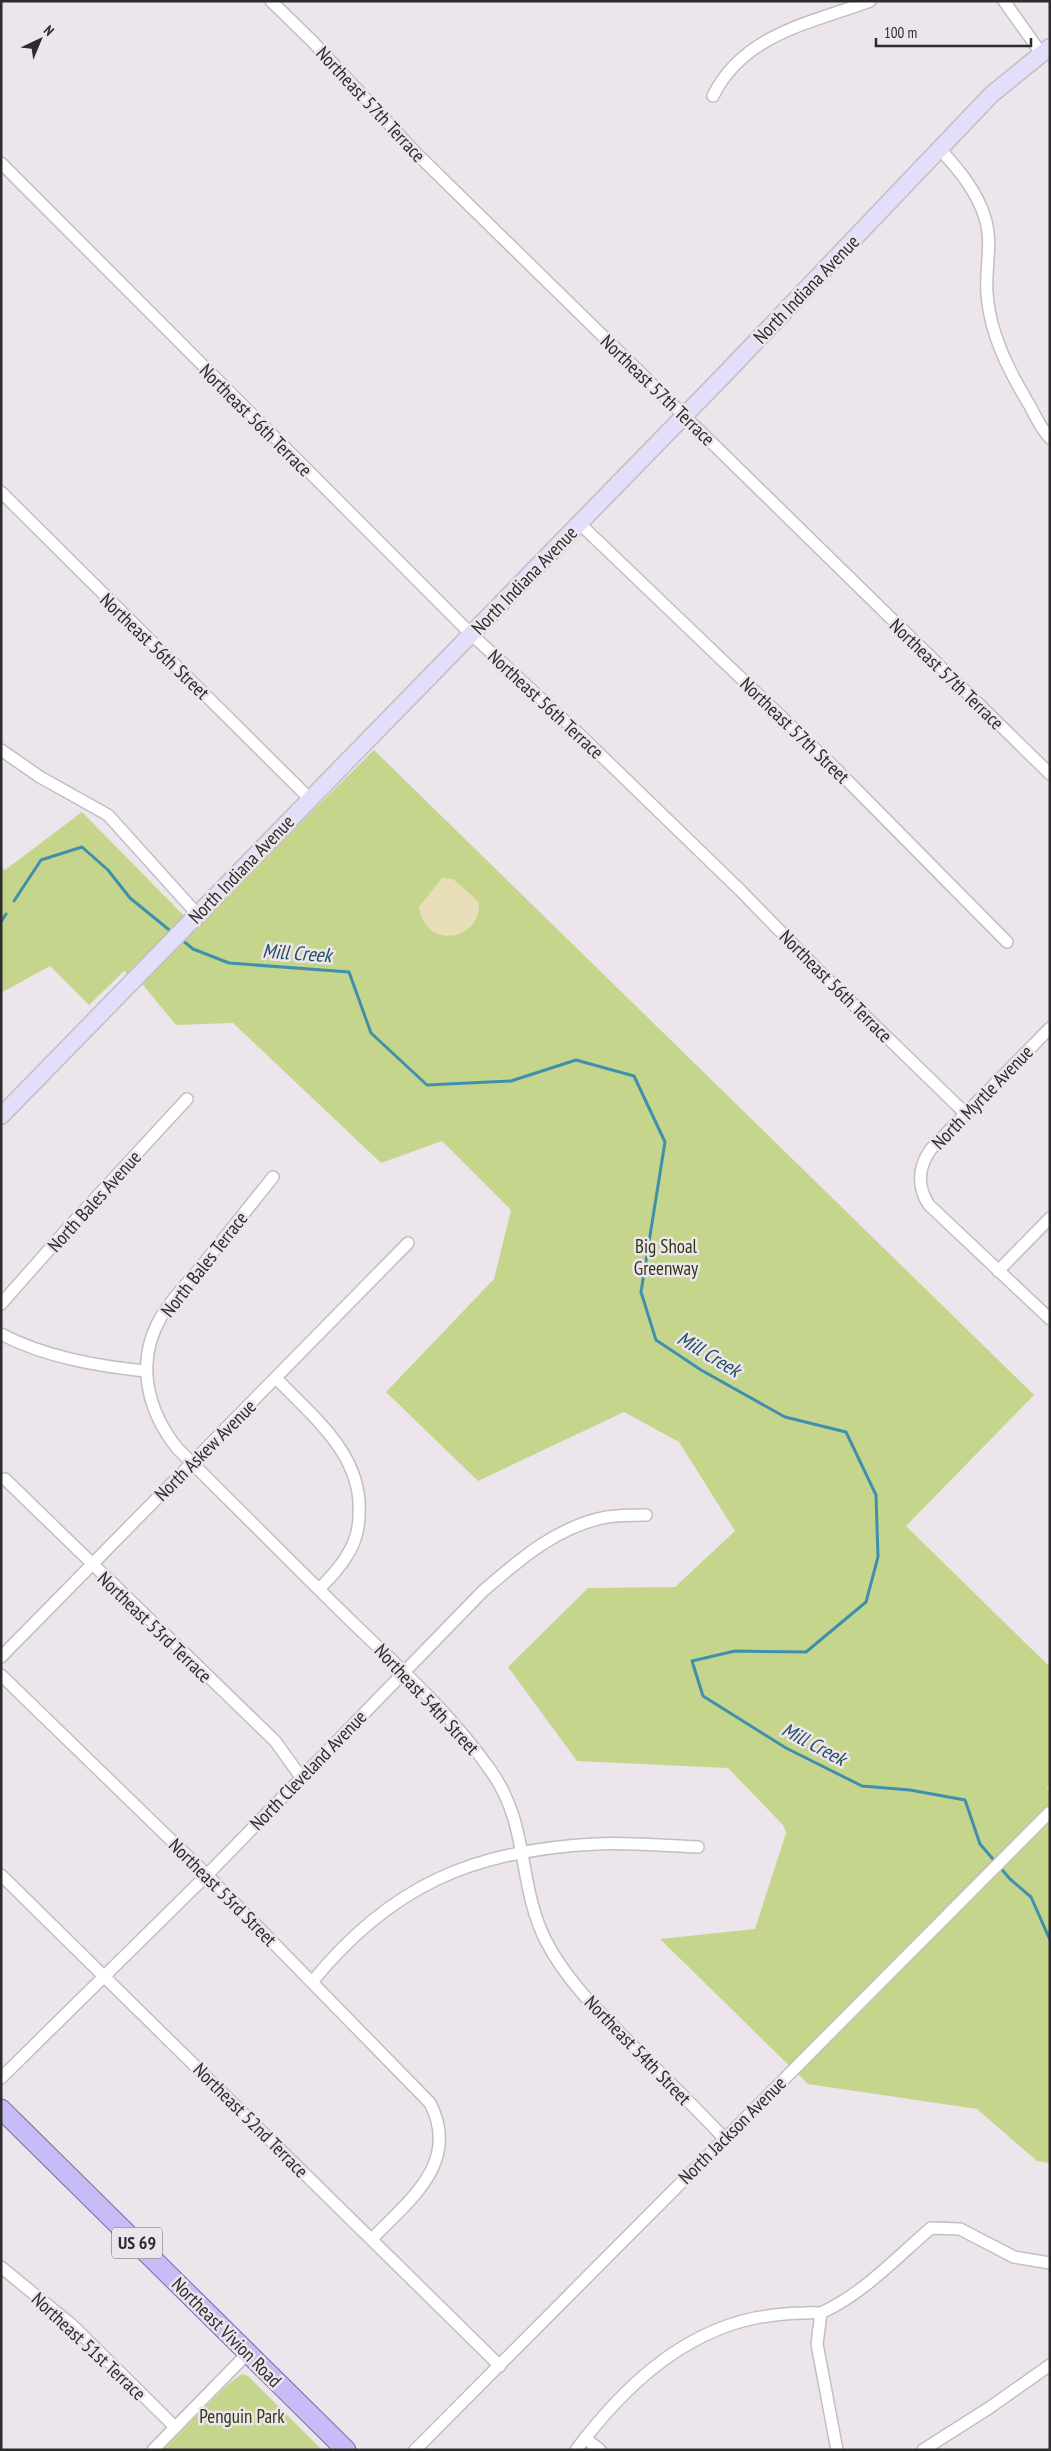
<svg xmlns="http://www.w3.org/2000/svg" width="1051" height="2451" font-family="'PT Sans Narrow',sans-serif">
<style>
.green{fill:#c5d68c}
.sand{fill:#e8dfb9}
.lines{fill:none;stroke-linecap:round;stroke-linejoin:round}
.stream{stroke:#4090ad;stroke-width:3}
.street-casing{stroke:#c4bdc3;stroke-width:14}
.secondary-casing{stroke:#c4bdc3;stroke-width:19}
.primary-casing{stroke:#786dab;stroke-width:21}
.street{stroke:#fff;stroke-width:11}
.secondary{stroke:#e3defa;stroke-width:16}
.primary{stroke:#c7bcf5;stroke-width:19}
.labels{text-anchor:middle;stroke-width:5;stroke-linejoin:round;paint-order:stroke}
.shield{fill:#ede5ec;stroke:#676366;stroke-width:1}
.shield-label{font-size:18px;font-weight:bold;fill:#2d2b2d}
.street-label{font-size:19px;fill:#2d2b2d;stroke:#ede5ec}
.park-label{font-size:19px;fill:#313913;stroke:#ede5ec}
.water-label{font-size:20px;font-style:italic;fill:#205062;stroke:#ede5ec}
</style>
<rect width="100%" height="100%" fill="#ede5ec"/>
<g class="green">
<polygon points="374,750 1034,1395 906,1526 1050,1667 1050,1785 1047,1787 1050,1795 1050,2163 1037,2161 977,2109 808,2084 660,1939 755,1929 786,1833 783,1825 728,1768 577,1761 508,1667 588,1588 675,1587 735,1531 679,1442 624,1412 478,1481 386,1392 494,1279 511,1210 442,1141 381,1163 233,1023 176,1025 143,985 124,971 89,1005 50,966 1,993 1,867 5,870 82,812 195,927"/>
<polygon points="242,2374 248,2376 322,2450 163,2450 227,2385"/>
</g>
<path class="sand" d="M442,878L453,879L479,902C481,943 424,949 419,907Z"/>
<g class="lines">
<g class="stream">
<polyline points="14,901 41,860 82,847 108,870 130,898 173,933"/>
<polyline points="1,922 6,914"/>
<polyline points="182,940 193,949 229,963 349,972 371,1033 427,1085 511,1081 576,1060 634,1076 665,1142 641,1292 656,1340 701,1370 785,1417 846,1432 876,1495 878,1557 866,1602 806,1652 735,1651 692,1661 703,1696 786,1748 862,1786 910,1790 965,1800 980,1844 1010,1879 1031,1897 1050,1940"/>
</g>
<defs>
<g id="street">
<polyline points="271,1 312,41 417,154 1050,774"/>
<polyline points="1004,1 1041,53"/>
<path d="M713,96C743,34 811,23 870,1"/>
<path d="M940,149C958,169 977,191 985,218C993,243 985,268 987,294C990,335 1009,371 1030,406C1036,417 1041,429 1050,438"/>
<polyline points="1,163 471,634 579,734 740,890 823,975 966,1114"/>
<polyline points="1,492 310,799"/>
<polyline points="579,523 836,769 1007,942"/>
<polyline points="1,750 40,777 108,815 198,915"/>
<path d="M1050,1028L931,1149C918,1167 917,1187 929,1205L1050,1319"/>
<path d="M273,1177C249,1207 225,1237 201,1267C188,1283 171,1299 161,1317C135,1362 147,1410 177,1448C236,1507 294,1565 353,1623C402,1670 452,1715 491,1771C530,1826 517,1884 546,1941C566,1980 598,2011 629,2042C660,2073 693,2105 724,2138"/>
<polyline points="998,1271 1050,1218"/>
<polyline points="1,1304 70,1226 187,1099"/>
<path d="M1,1334C45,1357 97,1366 145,1371"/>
<path d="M276,1378C313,1417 363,1455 359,1514C359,1529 355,1544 346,1557C339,1569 329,1579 319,1589"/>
<polyline points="5,1479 275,1741 301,1777"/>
<polyline points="1,1657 408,1243"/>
<path d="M1,1675L207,1875L430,2103C461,2163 409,2200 372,2239"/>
<polyline points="1,1875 500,2366"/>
<path d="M312,1982C390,1886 473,1850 596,1844C629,1842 664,1846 698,1847"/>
<path d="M1,2078L207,1875L483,1591C520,1559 558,1526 607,1517C620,1515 633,1515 646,1515"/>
<polyline points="1,2267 72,2325 175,2427"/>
<polyline points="821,2313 817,2344 837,2450"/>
<polyline points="585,2438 600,2450"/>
<polyline points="153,2450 248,2353"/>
<polyline points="415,2450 1050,1812"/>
<path d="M576,2450C622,2389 679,2334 755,2318C772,2315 788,2313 805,2313C811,2312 818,2314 823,2312C864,2293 897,2257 931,2228L960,2229L1014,2257L1050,2263"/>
<polyline points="923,2450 989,2408 1050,2365"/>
</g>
<polyline id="secondary" points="1,1116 725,374 992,94 1050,47"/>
<polyline id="primary" points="1,2109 346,2450"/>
</defs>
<use href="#street" class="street-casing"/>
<use href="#secondary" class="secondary-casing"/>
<use href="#primary" class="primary-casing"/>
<use href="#street" class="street"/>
<use href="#secondary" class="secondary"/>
<use href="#primary" class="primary"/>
</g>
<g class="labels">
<rect class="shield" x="112" y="2227.5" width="50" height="31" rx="4"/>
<g class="shield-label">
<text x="137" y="2249">US 69</text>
</g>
<g class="street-label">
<text transform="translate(371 104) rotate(47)" y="7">Northeast 57th Terrace</text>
<text transform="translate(806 289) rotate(-46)" y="7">North Indiana Avenue</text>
<text transform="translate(658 390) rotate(44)" y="7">Northeast 57th Terrace</text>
<text transform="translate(256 420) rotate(45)" y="7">Northeast 56th Terrace</text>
<text transform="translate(524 580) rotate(-46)" y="7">North Indiana Avenue</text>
<text transform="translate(155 646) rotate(44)" y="7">Northeast 56th Street</text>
<text transform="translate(947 674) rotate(44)" y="7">Northeast 57th Terrace</text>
<text transform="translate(546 704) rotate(43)" y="7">Northeast 56th Terrace</text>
<text transform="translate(795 730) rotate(44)" y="7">Northeast 57th Street</text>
<text transform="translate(241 869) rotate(-46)" y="7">North Indiana Avenue</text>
<text transform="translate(836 986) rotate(45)" y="7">Northeast 56th Terrace</text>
<text transform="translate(982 1097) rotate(-46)" y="7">North Myrtle Avenue</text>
<text transform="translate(94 1201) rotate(-48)" y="7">North Bales Avenue</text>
<text transform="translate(204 1264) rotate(-52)" y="7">North Bales Terrace</text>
<text transform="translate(205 1450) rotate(-45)" y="7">North Askew Avenue</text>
<text transform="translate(155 1627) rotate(44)" y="7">Northeast 53rd Terrace</text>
<text transform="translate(427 1699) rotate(47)" y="7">Northeast 54th Street</text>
<text transform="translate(308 1770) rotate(-46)" y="7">North Cleveland Avenue</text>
<text transform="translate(223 1892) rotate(45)" y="7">Northeast 53rd Street</text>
<text transform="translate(638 2050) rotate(46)" y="7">Northeast 54th Street</text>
<text transform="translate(251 2120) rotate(45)" y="7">Northeast 52nd Terrace</text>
<text transform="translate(732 2130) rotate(-45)" y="7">North Jackson Avenue</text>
<text transform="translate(227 2332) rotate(45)" y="7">Northeast Vivion Road</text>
<text transform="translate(89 2346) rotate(43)" y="7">Northeast 51st Terrace</text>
</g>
<g class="park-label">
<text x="666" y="1253">Big Shoal<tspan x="666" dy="22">Greenway</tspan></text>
<text x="242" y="2423">Penguin Park</text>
</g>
<g class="water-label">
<text transform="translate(297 953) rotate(4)" y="7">Mill Creek</text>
<text transform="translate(709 1354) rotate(31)" y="7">Mill Creek</text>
<text transform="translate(814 1744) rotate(28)" y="7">Mill Creek</text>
</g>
</g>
<rect width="1051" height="2451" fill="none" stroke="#2d2b2d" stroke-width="5"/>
<g transform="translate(40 40) rotate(44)" stroke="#ede5ec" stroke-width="4" paint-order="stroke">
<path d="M0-4L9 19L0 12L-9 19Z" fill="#2d2b2d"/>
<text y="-8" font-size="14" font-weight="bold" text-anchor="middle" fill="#2d2b2d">N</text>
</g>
<path d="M876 38v8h155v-8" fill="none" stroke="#2d2b2d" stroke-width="2.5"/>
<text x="884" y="38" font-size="15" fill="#2d2b2d" stroke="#ede5ec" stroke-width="4" paint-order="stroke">100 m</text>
</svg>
